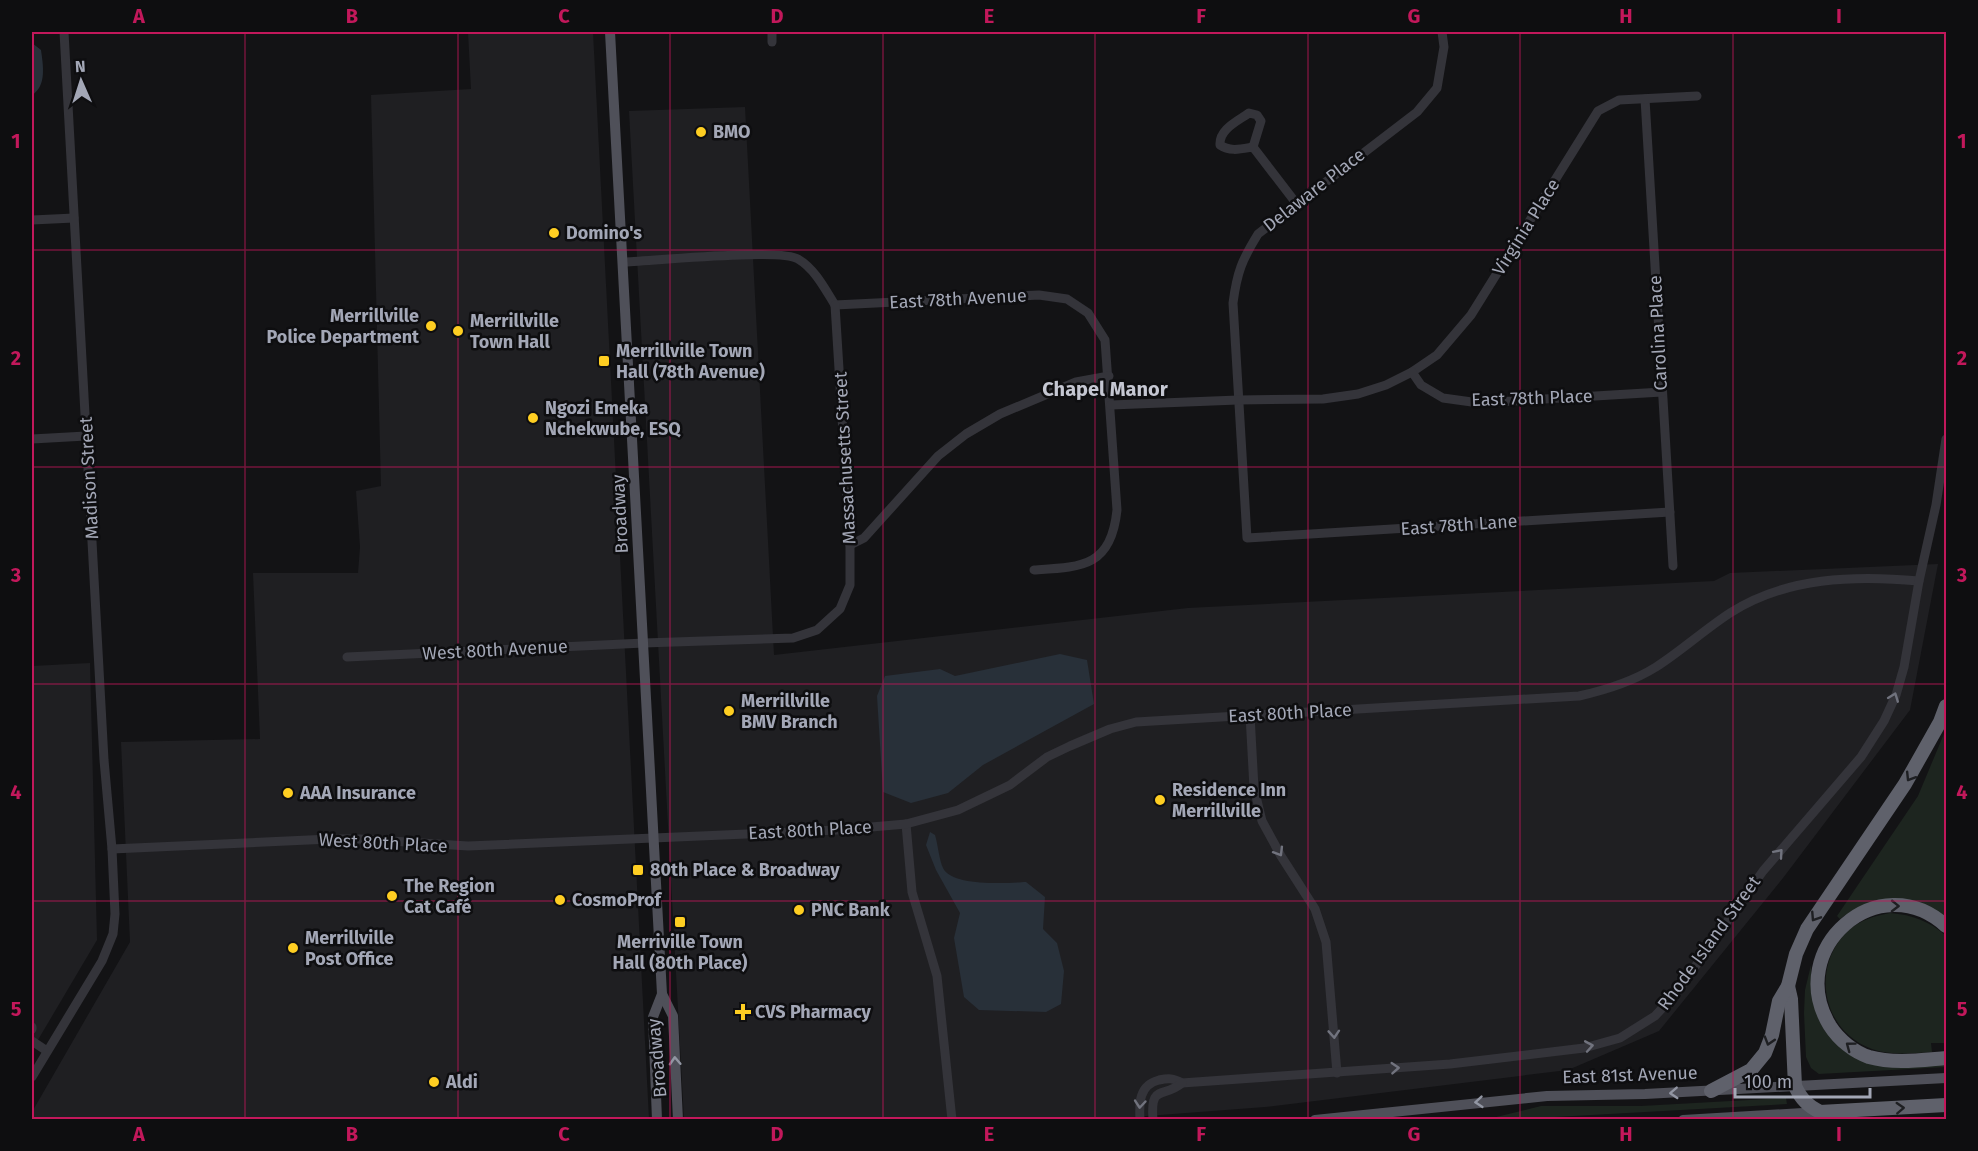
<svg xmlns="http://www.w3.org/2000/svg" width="1978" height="1151" font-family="'Fira Sans',sans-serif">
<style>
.built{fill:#1f1f22}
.grass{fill:#1d251f}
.water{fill:#283039}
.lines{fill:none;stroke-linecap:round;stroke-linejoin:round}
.minor{stroke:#34343a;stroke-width:9}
.major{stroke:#4f5059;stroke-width:10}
.highway{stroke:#5f616b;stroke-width:14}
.oneway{stroke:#71737e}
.oneway2{stroke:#1e1f22}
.oneway3{stroke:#9296a3}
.grid{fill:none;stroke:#c2185b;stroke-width:1.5;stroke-opacity:0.55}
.poi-dot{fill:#fece22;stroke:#0e0e10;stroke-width:2}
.labels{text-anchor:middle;stroke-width:5;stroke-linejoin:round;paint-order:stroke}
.poi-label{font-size:18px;font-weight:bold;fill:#a3a7b6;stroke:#0e0e10;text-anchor:start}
.street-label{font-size:18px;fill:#a3a7b6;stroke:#0e0e10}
.neighbourhood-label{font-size:20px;font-weight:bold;fill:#c5c7d2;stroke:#0e0e10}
.neatline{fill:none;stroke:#c2185b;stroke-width:2}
.grid-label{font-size:20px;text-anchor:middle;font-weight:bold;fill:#c2185b}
</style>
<rect width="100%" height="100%" fill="#131315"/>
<g class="built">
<polygon points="468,32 593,32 649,1119 32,1120 32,1112 130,942 121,742 260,739 253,573 358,573 360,547 356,491 381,486 371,95 471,89"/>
<polygon points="745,107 774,655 1188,608 1714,581 1730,573 1938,564 1910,710 1783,878 1659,1031 1568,1070 1265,1107 1107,1119 684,1119 629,111"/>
<polygon points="90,663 97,940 32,1050 32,666"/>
</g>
<g class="grass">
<path d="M1946,729V919C1919,898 1867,897 1840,919L1837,916L1918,796Z"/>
<path d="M1890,913C1913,915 1929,921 1946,936V1043H1931L1932,1052C1912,1053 1891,1056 1872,1049C1822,1031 1810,967 1848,931C1860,920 1875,916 1890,913Z"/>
<polygon points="1811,965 1811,987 1814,1005 1824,1030 1840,1045 1858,1058 1946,1063 1946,1067 1819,1074 1811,1068 1806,1057 1804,1013 1805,990"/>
<polygon points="1786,1098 1787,1104 1521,1119 1488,1119 1541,1106 1641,1106"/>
</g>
<g class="water">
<path d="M32,43L41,50C43,65 47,86 32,95Z"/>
<polygon points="1060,654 1087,660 1094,704 983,765 948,793 911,803 883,792 877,696 885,676 940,669 955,676"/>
<path d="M930,832L935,835C938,845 939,859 943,868C952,887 1007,883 1026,882L1045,897L1043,929L1057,943L1064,971L1061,1004L1046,1012L979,1010L964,997L954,938L960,913L936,870L926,845Z"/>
</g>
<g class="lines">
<g class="minor">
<polyline points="772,32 772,42"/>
<path d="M1442,32L1444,47L1437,88L1417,112L1258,234C1242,260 1237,272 1233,303L1247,538L1670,512"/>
<polyline points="1645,99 1673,566"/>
<path d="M1253,147C1241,149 1230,152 1220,145C1219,129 1238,121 1249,113L1257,115L1261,121L1253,147L1296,203"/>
<polyline points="32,220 74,218"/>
<path d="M623,262C651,261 780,248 798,259C815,269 825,289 835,305L1039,295L1067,299L1088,313L1105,340L1117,510C1111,567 1082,567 1034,570"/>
<polyline points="1412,372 1437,355 1471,315 1598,111 1619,100 1697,96"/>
<polyline points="1111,405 1238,400 1323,399 1358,394 1386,385 1412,372 1421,385 1443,398 1479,403 1662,392"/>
<polyline points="32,439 86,436"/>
<polyline points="850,545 864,538 938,456 966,434 1000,414 1076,382 1109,376"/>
<polyline points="347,657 644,643 793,638 817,630 840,609 850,585 850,545 835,305"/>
<polyline points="1250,715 1254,788 1262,821 1281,856 1315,909 1326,942 1337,1073"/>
<polyline points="906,824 912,892 937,976 952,1120"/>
<path d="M112,849L330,839H360L468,846L837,830L906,824L958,810L1010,785L1047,757L1070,746L1110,729L1136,722L1579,696C1606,690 1632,682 1656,667C1681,651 1704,630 1730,613C1786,577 1855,575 1919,581"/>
<polyline points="32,1029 32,1027"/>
<polyline points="32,1041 47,1051"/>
<polyline points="32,1077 102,961 113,934 115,914 112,849 104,760 64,32"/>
<path d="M1140,1120C1139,1103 1139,1085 1159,1080C1169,1078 1173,1078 1182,1083L1450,1064L1584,1048L1620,1038L1655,1016L1677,992L1763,871L1861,757L1884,721L1896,695L1904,667L1919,581L1936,505L1946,439"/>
<path d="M1153,1120C1150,1083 1163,1099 1182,1083"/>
</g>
<g class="major">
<polyline points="610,32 662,994 673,1016 678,1120"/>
<polyline points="657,1120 653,1017 662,994"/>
<polyline points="1315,1120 1547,1096 1645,1094 1946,1078"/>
<polyline points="1683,1120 1820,1112"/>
</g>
<g class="highway">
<path d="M1946,926C1879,865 1783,949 1830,1026C1839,1040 1854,1052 1869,1057C1894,1064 1921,1060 1946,1058"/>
<path d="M1788,986L1791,999L1795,1086C1801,1099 1808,1106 1820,1112L1946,1105"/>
<polyline points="1711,1091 1751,1070 1765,1053 1772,1035 1779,1001 1788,986 1796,954 1807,929 1905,784 1940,722 1946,706"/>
</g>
</g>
<defs><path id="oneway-chevron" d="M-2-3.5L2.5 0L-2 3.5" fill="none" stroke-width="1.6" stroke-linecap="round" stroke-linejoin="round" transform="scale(1.5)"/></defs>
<g class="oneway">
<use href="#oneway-chevron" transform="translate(1894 697) rotate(-69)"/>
<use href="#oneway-chevron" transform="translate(1279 852) rotate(59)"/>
<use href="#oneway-chevron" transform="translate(1779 853) rotate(-49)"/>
<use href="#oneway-chevron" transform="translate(1334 1034) rotate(86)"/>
<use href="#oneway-chevron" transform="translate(1589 1046) rotate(-10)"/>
<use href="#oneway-chevron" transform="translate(1395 1068) rotate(-4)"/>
<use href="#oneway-chevron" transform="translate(1140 1104) rotate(95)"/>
</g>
<g class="oneway2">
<use href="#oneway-chevron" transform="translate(1910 777) rotate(122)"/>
<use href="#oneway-chevron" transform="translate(1895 906) rotate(1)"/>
<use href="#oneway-chevron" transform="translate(1815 917) rotate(123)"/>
<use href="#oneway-chevron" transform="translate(1769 1041) rotate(107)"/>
<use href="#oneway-chevron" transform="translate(1850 1046) rotate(-143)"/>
<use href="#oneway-chevron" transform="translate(1900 1108) rotate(-3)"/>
</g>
<g class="oneway3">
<use href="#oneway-chevron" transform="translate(675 1061) rotate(-93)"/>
<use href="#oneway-chevron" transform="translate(1674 1093) rotate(177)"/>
<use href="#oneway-chevron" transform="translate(1479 1102) rotate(175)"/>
</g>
<path class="grid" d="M245,32V1120M458,32V1120M670,32V1120M883,32V1120M1095,32V1120M1308,32V1120M1520,32V1120M1733,32V1120M32,250H1946M32,467H1946M32,684H1946M32,901H1946"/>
<g class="poi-dot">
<circle cx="701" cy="132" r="6"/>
<circle cx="554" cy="233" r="6"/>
<circle cx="431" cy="326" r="6"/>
<circle cx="458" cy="331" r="6"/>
<rect x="598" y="355" width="12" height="12" rx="3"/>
<circle cx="533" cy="418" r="6"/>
<circle cx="729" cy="711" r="6"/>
<circle cx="288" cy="793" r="6"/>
<circle cx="1160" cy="800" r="6"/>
<rect x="632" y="864" width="12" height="12" rx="3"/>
<circle cx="392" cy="896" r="6"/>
<circle cx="560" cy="900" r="6"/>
<circle cx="799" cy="910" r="6"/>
<rect x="674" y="916" width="12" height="12" rx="3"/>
<circle cx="293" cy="948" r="6"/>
<path d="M740 1003h6v6h6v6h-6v6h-6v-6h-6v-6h6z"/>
<circle cx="434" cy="1082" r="6"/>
</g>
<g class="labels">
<g class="poi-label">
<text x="713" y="138">BMO</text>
<text x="566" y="239">Domino's</text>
<text x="419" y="322" text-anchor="end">Merrillville<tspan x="419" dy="21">Police Department</tspan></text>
<text x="470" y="327">Merrillville<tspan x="470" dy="21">Town Hall</tspan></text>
<text x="616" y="357">Merrillville Town<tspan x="616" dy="21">Hall (78th Avenue)</tspan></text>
<text x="545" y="414">Ngozi Emeka<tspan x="545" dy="21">Nchekwube, ESQ</tspan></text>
<text x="741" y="707">Merrillville<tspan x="741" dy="21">BMV Branch</tspan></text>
<text x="1172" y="796">Residence Inn<tspan x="1172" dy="21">Merrillville</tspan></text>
<text x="300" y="799">AAA Insurance</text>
<text x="650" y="876">80th Place &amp; Broadway</text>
<text x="404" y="892">The Region<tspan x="404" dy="21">Cat Café</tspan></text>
<text x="572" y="906">CosmoProf</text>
<text x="811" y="916">PNC Bank</text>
<text x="305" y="944">Merrillville<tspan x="305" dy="21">Post Office</tspan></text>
<text x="680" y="948" text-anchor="middle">Merriville Town<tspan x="680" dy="21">Hall (80th Place)</tspan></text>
<text x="755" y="1018">CVS Pharmacy</text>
<text x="446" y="1088">Aldi</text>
</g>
<g class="street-label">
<text transform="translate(1314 190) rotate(-38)" y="6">Delaware Place</text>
<text transform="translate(1526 227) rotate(-58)" y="6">Virginia Place</text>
<text transform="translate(958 299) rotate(-3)" y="6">East 78th Avenue</text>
<text transform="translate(1658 333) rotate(-93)" y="6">Carolina Place</text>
<text transform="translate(1532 398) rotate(-2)" y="6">East 78th Place</text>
<text transform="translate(845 458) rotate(-93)" y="6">Massachusetts Street</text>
<text transform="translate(89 478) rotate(-93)" y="6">Madison Street</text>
<text transform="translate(620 514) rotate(-93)" y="6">Broadway</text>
<text transform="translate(1459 525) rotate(-4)" y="6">East 78th Lane</text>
<text transform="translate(495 650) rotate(-3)" y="6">West 80th Avenue</text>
<text transform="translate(1290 713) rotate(-3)" y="6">East 80th Place</text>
<text transform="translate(810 830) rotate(-3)" y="6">East 80th Place</text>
<text transform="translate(383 843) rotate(3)" y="6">West 80th Place</text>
<text transform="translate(1709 943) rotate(-54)" y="6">Rhode Island Street</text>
<text transform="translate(657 1058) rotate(-95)" y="6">Broadway</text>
<text transform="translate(1630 1075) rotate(-2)" y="6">East 81st Avenue</text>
</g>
<g class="neighbourhood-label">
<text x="1105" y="396">Chapel Manor</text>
</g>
</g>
<rect width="1978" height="1151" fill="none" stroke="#0e0e10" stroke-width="66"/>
<g transform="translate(81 81) rotate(357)" stroke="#0e0e10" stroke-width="4.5" paint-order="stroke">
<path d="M0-4.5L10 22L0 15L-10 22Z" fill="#a3a7b6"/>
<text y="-9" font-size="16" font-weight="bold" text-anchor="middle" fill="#a3a7b6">N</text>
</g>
<path d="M1735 1088v9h135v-9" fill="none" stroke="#a3a7b6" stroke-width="3"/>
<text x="1744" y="1088" font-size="18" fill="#a3a7b6" stroke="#0e0e10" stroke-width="4.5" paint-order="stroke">100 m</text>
<rect x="33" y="33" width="1912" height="1085" class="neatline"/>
<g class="grid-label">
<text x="139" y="23">A</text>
<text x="352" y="23">B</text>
<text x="564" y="23">C</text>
<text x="777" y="23">D</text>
<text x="989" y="23">E</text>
<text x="1201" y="23">F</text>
<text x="1414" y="23">G</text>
<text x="1626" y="23">H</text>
<text x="1839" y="23">I</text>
<text x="16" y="148">1</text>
<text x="1962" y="148">1</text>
<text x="16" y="365">2</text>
<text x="1962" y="365">2</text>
<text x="16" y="582">3</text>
<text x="1962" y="582">3</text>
<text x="16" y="799">4</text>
<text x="1962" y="799">4</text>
<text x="16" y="1016">5</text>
<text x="1962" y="1016">5</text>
<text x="139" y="1141">A</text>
<text x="352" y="1141">B</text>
<text x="564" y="1141">C</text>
<text x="777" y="1141">D</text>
<text x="989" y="1141">E</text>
<text x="1201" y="1141">F</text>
<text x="1414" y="1141">G</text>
<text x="1626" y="1141">H</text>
<text x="1839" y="1141">I</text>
</g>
</svg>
